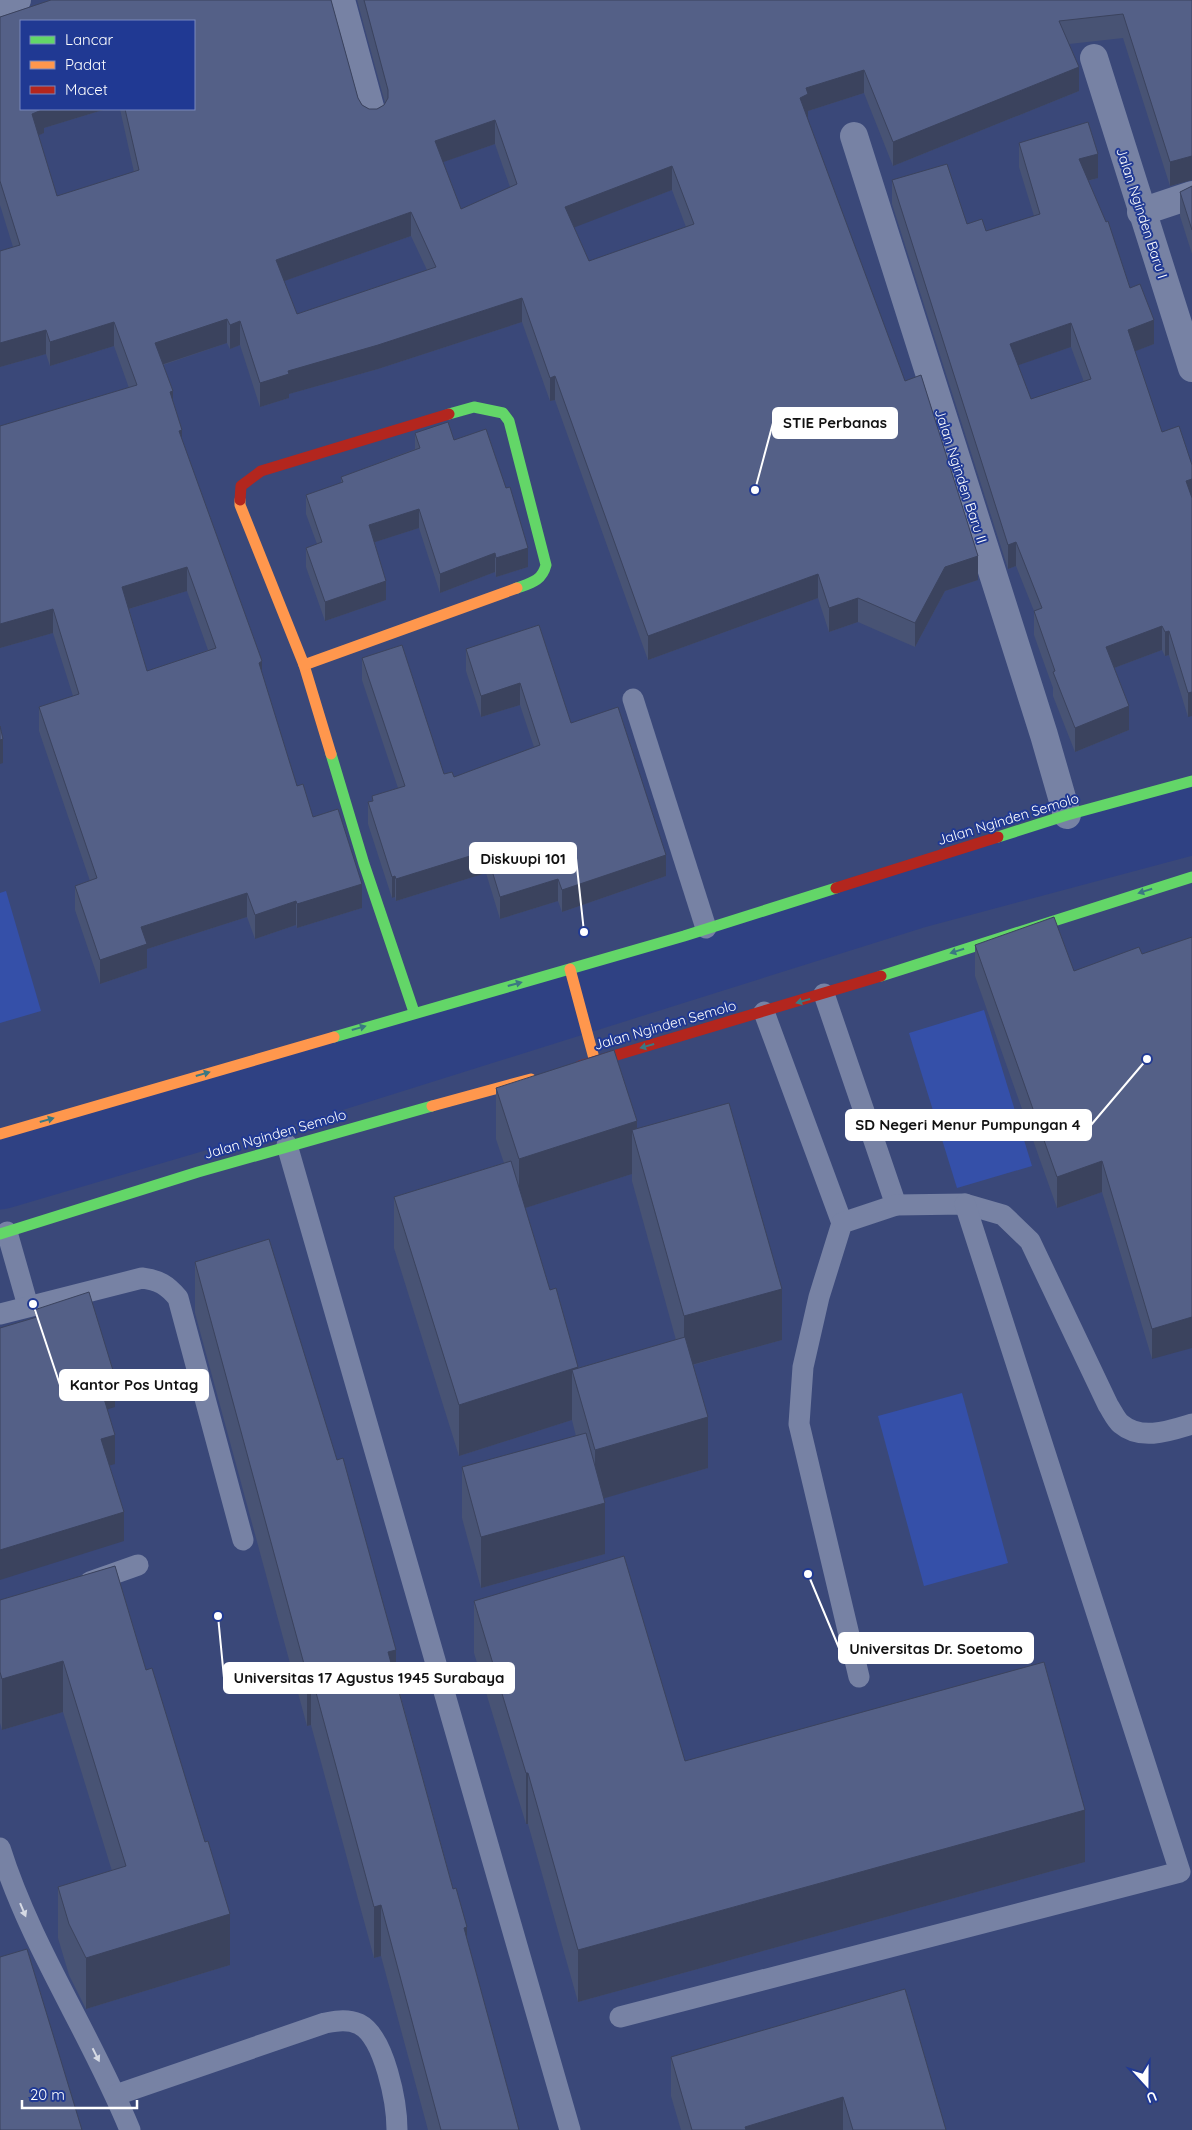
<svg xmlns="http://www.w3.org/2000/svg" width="1192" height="2130" font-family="Quicksand,sans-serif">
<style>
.green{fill:#3550a9}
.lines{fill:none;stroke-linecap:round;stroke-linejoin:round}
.river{stroke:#2f4183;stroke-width:69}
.lane{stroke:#7782a4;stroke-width:21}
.street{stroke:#7782a4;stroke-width:28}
.fast{stroke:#63d668;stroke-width:11}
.slow{stroke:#ff974d;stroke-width:11}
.jam{stroke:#b3261e;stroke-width:11}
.wall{fill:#485374;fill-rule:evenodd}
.shaded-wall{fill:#3b435e}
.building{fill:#546087;stroke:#3b435e;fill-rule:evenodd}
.oneway{fill:#3b7882}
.oneway2{fill:#d6dae4}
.labels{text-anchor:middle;stroke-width:4;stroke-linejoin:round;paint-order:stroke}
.street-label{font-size:14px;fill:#fff;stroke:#203993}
.leader{fill:none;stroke:#fff;stroke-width:2}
.callout-dot{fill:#fff;stroke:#203993;stroke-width:2}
.callout{fill:#fff;stroke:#fff;stroke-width:2}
.callout-label{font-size:15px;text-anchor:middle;font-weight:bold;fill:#111}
</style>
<rect width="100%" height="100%" fill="#3a4879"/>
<g class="green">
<polygon points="6,891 41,1011 0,1023 0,893"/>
<polygon points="984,1010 1032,1166 957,1188 909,1033"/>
<polygon points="962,1393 1008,1563 924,1586 878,1416"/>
</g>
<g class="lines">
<polyline class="river" points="0,1175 333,1077 912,895 1192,820"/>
<g class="lane">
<polyline points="633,699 706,928"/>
<polyline points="824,994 896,1205"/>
<polyline points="764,1012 842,1223"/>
<polyline points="287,1145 570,2130"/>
<polyline points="7,1232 28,1306"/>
<path d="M0,1314L142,1278C159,1280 167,1285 178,1298L243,1540"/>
<polyline points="90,1582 138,1565"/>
<path d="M859,1677L799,1424L803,1367L819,1297L842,1223L896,1205L965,1204L1003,1215L1030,1241L1108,1405C1112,1411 1116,1420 1121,1424C1141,1441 1169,1431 1192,1424"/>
<path d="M0,1848C31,1947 91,2034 130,2130"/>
<polyline points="620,2017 1180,1872 965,1204"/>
<path d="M116,2095L325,2023C337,2021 347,2019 359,2024C385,2037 397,2104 397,2130"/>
</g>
<g class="street">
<polyline points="341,0 373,118"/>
<polyline points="0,6 17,0"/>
<polyline points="1094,58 1192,368"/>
<polyline points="854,136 1044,735 1067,815"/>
<polyline points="1141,212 1192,195"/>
</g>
<g class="fast">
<path d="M449,414L474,407L503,413L509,421L546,565C542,581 531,583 517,588"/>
<polyline points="331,754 364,864 414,1012"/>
<polyline points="998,837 1067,815 1192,781"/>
<polyline points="881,976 1192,877"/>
<polyline points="334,1037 684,936 836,888"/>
<polyline points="0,1234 198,1172 432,1106"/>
</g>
<g class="slow">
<polyline points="240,500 240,505 304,665 331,754"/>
<polyline points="304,665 517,588"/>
<polyline points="570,969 595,1062"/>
<polyline points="432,1106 531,1079"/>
<polyline points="0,1134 334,1037"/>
</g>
<g class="jam">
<polyline points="240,500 241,486 261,471 449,414"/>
<polyline points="836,888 998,837"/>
<polyline points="580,1066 881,976"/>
</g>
</g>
<g class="wall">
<path d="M51,0H331L358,98L362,105L369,109H377L384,105L385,103L357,0H1192V180L1170,186L1123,38L1069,44L1079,67V91L893,166L864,93L808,111V118L807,119L905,381L921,375L978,556V580L945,591L915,647L858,622L829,632L818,598L648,660L555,400L550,401L522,322L378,369L289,394V398L260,407L240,345L230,349L227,343L163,365L173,391V402L182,430V441L262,661V675L297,786L303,784L313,817L338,809L362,884V908L297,928L296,925L255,939L247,917L147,949V968L100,984L75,910V886L90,881L39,731V707L73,696L53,633L0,648V426L129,388L114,346L50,366L46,354L0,367V251L13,247L0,205V17ZM21,21H194V109H120L134,172L57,196L38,135L44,133V128L106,109H21ZM495,144L510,187L461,209L443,162ZM672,190L686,227L589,261L574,227ZM411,236L427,270L297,314L284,281ZM187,591L208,650L147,671L129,609Z"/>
<path d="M1019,143L1098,178L1088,181L1130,288L1154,344L1135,351L1162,432L1192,465L1188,717L1169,655L1165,656L1162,650L1114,668L1129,730L1075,752L1053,696V688L1034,635V611L1016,566L1008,569L892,204V180L967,224L986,231L1034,216L1019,167ZM1071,347L1084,382L1031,399L1018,365Z"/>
<polygon points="1192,186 1192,254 1180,216 1180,192"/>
<polygon points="415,433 454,440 528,567 496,577 495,572 440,593 419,528 375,542 386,600 325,621 306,567 306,548 317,544 306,514 306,495 341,483 341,477 415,449"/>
<polygon points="539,625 571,723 666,876 562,912 558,901 500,919 486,873 396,901 395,897 392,898 368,824 368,802 372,801 372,796 398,788 362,680 362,658 444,774 454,777 534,747 520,705 481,717 466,671 466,649"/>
<polygon points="1192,937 1152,1359 1102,1192 1057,1208 975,976 975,945 1074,971 1142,954"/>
<path d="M496,1088L637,1128L782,1340L693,1365L708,1468L604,1498L605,1554L481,1588L462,1518V1467L576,1436L572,1420L459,1456L394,1248V1197L504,1163L496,1139ZM632,1174V1181L676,1340L578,1368L550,1290L525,1208Z"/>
<polygon points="195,1262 396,1679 519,2130 428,2130 381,1956 374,1958 311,1725 307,1726 195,1313"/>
<polygon points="115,1566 230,1965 86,2009 69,1975 58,1938 58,1887 112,1871 63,1712 2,1730 0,1723 0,1600"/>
<polygon points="474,1601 685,1761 1085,1862 578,2002 528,1824 526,1824 474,1653"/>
<polygon points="905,1989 946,2130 681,2130 671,2096 671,2057"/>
</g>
<g class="shaded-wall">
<polygon points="1079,67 1079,91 893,166 893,142"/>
<polygon points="864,70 864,93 808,111 808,118 800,122 800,98 806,88"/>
<polygon points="43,109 106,109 44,128 44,133 32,138 32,114"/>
<polygon points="495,120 495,144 435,165 435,141"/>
<polygon points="1098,154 1098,178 1079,183 1079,159"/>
<polygon points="1192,156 1192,180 1170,186 1170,162"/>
<polygon points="672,166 672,190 565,231 565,207"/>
<polygon points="411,212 411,236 276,284 276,260"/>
<polygon points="522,298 522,322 378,369 289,394 289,398 260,407 260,383 288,371"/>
<polygon points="227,319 227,343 155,367 155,343"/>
<polygon points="1154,320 1154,344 1128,354 1128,330"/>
<polygon points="240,321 240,345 230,349 230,325"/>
<polygon points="114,322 114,346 50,366 50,342"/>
<polygon points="1071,323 1071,347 1010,368 1010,344"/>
<polygon points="46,330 46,354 0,367 0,343"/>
<polygon points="555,376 555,400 550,401 550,378"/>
<polygon points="173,391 173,415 170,392"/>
<polygon points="182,430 182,454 179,431"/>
<polygon points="1192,479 1192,502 1186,481"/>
<polygon points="419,509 419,528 369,544 369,525"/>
<polygon points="1016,542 1016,566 1008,569 1008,545"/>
<polygon points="528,548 528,567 496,577 496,558"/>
<polygon points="495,553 495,572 440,593 440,574"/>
<polygon points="978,556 978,580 945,591 915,647 915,623 945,567"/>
<polygon points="187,567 187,591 122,611 122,587"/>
<polygon points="818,574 818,598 648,660 648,636"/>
<polygon points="386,581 386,600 325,621 325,602"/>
<polygon points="858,598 858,622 829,632 829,608"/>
<polygon points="53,609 53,633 0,648 0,624"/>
<polygon points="1162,626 1162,650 1106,671 1106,647"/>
<polygon points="1169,631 1169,655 1165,656 1165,632"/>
<polygon points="262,661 262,685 259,663"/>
<polygon points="520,683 520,705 481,717 481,696"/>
<polygon points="1192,692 1192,716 1188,717 1188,693"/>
<polygon points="1129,706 1129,730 1075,752 1075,728"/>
<polygon points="3,739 3,763 0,764 0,740"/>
<polygon points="486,851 486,873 396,901 396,879"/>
<polygon points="666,855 666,876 562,912 562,890"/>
<polygon points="395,876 395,897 392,898 392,877"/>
<polygon points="558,879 558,901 500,919 500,897"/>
<polygon points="362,884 362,908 297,928 297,904"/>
<polygon points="247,893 247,917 147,949 147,968 100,984 100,960 141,927"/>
<polygon points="296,901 296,925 255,939 255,915"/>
<polygon points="637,1121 637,1147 632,1130 632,1174 519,1210 519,1159"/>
<polygon points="1102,1161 1102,1192 1057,1208 1057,1177"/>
<polygon points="782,1289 782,1340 684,1367 684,1316"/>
<polygon points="1192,1317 1192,1348 1152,1359 1152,1329"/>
<polygon points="578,1367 578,1392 572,1370 572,1420 459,1456 459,1405"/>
<polygon points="115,1377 115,1407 99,1412 99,1382"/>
<polygon points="708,1417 708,1468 595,1501 595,1450"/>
<polygon points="115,1435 115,1464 101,1468 101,1439"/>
<polygon points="605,1503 605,1554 481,1588 481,1537"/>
<polygon points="124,1512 124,1541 0,1580 0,1550"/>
<polygon points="396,1650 396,1701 388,1652"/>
<polygon points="63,1661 63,1712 2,1730 2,1679"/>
<polygon points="311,1674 311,1725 307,1726 307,1675"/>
<rect x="526" y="1773" width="2" height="51"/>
<polygon points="1085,1810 1085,1862 578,2002 578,1950"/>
<polygon points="381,1905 381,1956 374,1958 374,1907"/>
<polygon points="230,1914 230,1965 86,2009 86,1958"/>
<polygon points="467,1927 467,1978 464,1928"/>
<polygon points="843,2097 843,2130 745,2130 745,2127"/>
</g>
<g class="building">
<path d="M51,0H331L358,98L362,105L369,109H377L384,105L388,98V90L364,0H1192V156L1170,162L1123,14L1059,21L1079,67L893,142L864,70L806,88L808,94L800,98L905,381L921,375L978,556L945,567L915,623L858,598L829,608L818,574L648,636L555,376L550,378L522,298L378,345L288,371L289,374L260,383L240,321L230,325L227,319L155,343L173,391L170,392L182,430L179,431L262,661L259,663L297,786L303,784L313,817L338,809L362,884L297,904L296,901L255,915L247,893L141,927L147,944L100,960L75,886L97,878L39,707L79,694L53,609L0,624V426L137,385L114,322L50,342L46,330L0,343V251L20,245L0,181V17ZM21,21H194V109H125L139,170L57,196L32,114L44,109H21ZM495,120L517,184L461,209L435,141ZM672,166L694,224L589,261L565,207ZM411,212L436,267L297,314L276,260ZM187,567L216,648L147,671L122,587Z"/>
<path d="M1088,122L1098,154L1079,159L1106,222L1108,221L1130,288L1140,284L1154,320L1128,330L1162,432L1179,426L1192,465V479L1186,481L1192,498V692L1188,693L1169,631L1165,632L1162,626L1106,647L1129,706L1075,728L1053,672L1055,671L1034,611L1042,608L1016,542L1008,545L892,180L947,164L967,224L982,219L986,231L1040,214L1019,143ZM1071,323L1091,379L1031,399L1010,344Z"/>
<polygon points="1192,186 1192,230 1180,192"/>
<polygon points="448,422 454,440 486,429 506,488 510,487 528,548 496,558 495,553 440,574 419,509 369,525 386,581 325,602 306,548 322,542 306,495 343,482 341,477 420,448 415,433"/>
<polygon points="539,625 571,723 618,707 666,855 562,890 558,879 500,897 486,851 396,879 395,876 392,877 368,802 373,801 372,796 405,786 362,658 402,645 444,774 452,772 454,777 540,745 520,683 481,696 466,649"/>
<polygon points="0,726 3,739 0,740"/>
<polygon points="1054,917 1074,971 1139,947 1142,954 1192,937 1192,1317 1152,1329 1102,1161 1057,1177 975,945"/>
<polygon points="614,1050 637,1121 519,1159 496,1088"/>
<polygon points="729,1103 782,1289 684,1316 632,1130"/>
<polygon points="511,1161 550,1290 556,1288 578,1367 459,1405 394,1197"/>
<polygon points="269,1239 337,1460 343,1458 396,1650 388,1652 453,1889 456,1888 467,1927 464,1928 519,2130 441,2130 381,1905 374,1907 311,1674 307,1675 195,1262"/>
<polygon points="89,1292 115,1377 99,1382 115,1435 101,1439 124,1512 0,1550 0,1328 37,1317 34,1310"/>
<polygon points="685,1337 708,1417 595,1450 572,1370"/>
<polygon points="586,1433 605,1503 481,1537 462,1467"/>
<polygon points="624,1556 685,1761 1044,1662 1085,1810 578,1950 528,1773 526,1773 474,1601"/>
<polygon points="115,1566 146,1670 152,1668 205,1842 208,1841 230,1914 86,1958 69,1924 58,1887 126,1866 63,1661 2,1679 0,1672 0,1600"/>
<polygon points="27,1949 82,2130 0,2130 0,1957"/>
<polygon points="905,1989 946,2130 853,2130 843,2097 745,2127 746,2130 692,2130 671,2057"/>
</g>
<defs><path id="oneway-solid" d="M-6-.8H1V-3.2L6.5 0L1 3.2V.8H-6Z" transform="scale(1.25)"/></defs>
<g class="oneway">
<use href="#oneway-solid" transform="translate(1145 891) rotate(163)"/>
<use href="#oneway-solid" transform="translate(957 951) rotate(162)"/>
<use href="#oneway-solid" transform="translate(515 984) rotate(-15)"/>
<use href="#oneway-solid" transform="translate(803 1001) rotate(164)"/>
<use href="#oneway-solid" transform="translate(359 1028) rotate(-16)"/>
<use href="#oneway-solid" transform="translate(647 1046) rotate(164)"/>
<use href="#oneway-solid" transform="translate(203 1074) rotate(-16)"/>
<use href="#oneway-solid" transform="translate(47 1120) rotate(-16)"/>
</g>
<g class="oneway2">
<use href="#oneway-solid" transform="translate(23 1910) rotate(67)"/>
<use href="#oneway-solid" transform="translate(96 2055) rotate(63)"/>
</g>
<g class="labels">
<g class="street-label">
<text transform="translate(1142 213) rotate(72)" y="5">Jalan Nginden Baru I</text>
<text transform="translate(961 476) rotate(72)" y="5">Jalan Nginden Baru II</text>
<text transform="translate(1008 819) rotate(-17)" y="5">Jalan Nginden Semolo</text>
<text transform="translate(665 1025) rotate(-16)" y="5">Jalan Nginden Semolo</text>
<text transform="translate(275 1134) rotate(-16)" y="5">Jalan Nginden Semolo</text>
</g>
</g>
<path class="leader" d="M755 490L773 423M584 932L576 858M1147 1059L1091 1125M33 1304L60 1385M808 1574L839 1648M218 1616L224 1678"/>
<g class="callout-dot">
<circle cx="755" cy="490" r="5"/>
<circle cx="584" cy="932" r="5"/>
<circle cx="1147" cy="1059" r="5"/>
<circle cx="33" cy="1304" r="5"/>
<circle cx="808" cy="1574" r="5"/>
<circle cx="218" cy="1616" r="5"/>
</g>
<g class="callout">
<rect x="773" y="408" width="124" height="30" rx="5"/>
<rect x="470" y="843" width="106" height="30" rx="5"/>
<rect x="846" y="1110" width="245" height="30" rx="5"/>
<rect x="60" y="1370" width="148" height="30" rx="5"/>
<rect x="839" y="1633" width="194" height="30" rx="5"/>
<rect x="224" y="1663" width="290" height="30" rx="5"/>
</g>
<g class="callout-label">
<text x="835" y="428">STIE Perbanas</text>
<text x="523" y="864">Diskuupi 101</text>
<text x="968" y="1130">SD Negeri Menur Pumpungan 4</text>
<text x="134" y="1390">Kantor Pos Untag</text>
<text x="936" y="1654">Universitas Dr. Soetomo</text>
<text x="369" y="1683">Universitas 17 Agustus 1945 Surabaya</text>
</g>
<rect x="20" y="20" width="175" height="90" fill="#203993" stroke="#7988be"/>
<rect x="30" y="36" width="25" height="8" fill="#63d668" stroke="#7988be"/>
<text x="65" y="45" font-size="15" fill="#ffffff">Lancar</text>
<rect x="30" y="61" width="25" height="8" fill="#ff974d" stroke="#7988be"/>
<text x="65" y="70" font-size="15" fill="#ffffff">Padat</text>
<rect x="30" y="86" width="25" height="8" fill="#b3261e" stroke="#7988be"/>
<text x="65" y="95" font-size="15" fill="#ffffff">Macet</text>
<g transform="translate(1147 2085) rotate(159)" stroke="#203993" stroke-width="4" paint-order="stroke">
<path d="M0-4L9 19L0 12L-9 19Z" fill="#ffffff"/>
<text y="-8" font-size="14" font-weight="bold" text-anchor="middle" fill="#ffffff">U</text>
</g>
<path d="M22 2100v8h115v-8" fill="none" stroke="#ffffff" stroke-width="2.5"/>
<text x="30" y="2100" font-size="15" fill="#ffffff" stroke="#203993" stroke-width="4" paint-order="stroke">20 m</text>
</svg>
